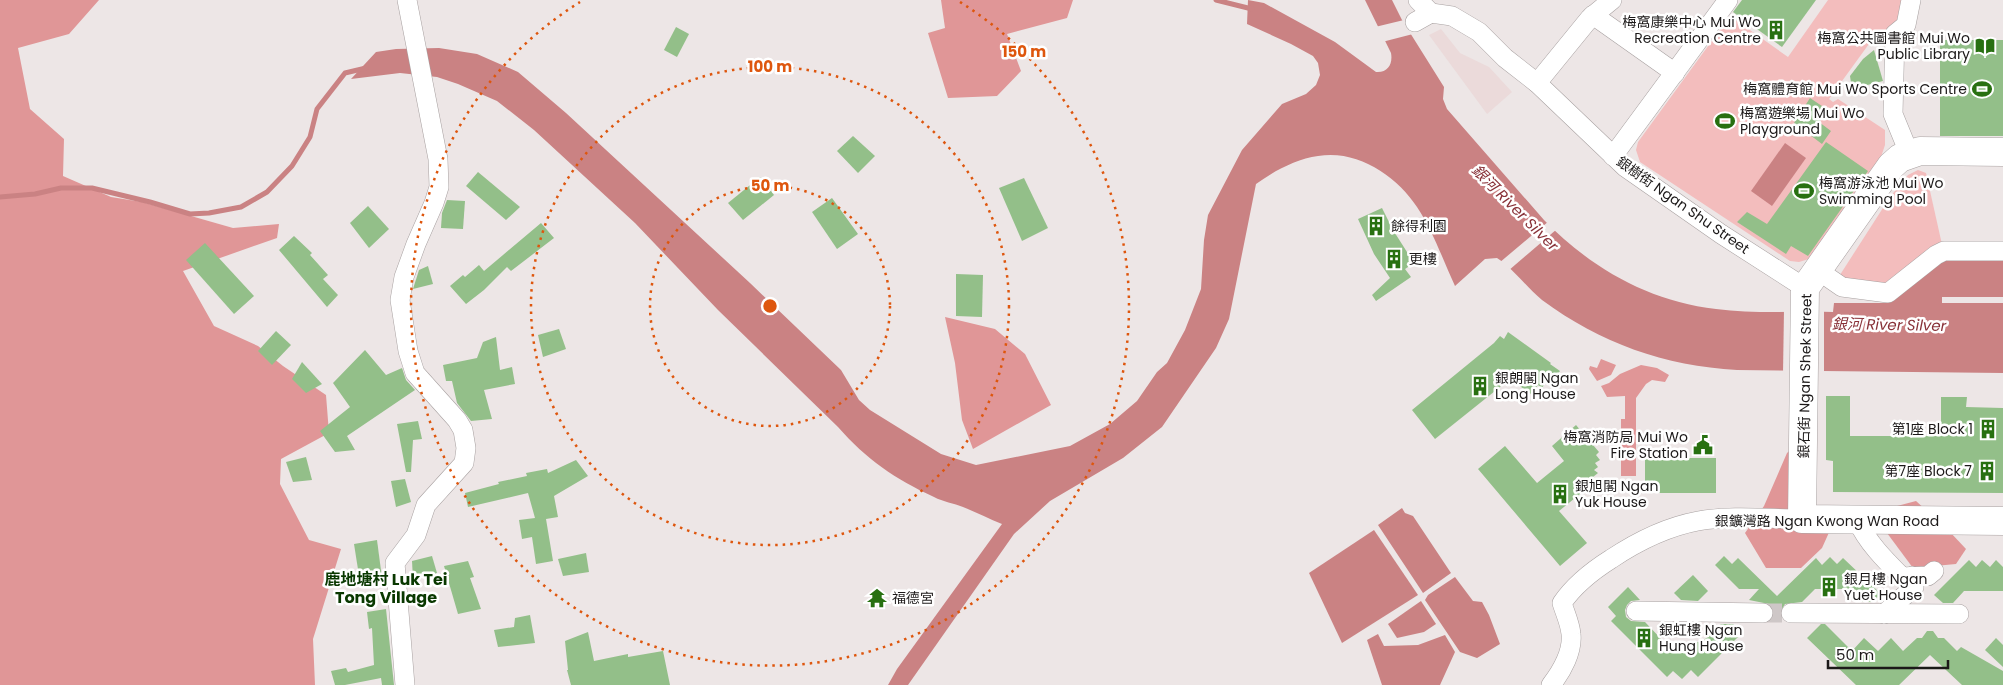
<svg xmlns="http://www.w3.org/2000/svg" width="2003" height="685" font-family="Poppins,'Noto Sans TC',sans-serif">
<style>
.built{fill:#ebdada}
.green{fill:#f3bdbd}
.forest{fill:#e09697}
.water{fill:#ca8283}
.pier{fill:#ede6e6}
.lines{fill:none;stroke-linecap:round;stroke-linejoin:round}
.stream{stroke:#ca8283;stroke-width:5}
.building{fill:#93bf89}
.street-tunnel{stroke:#cec7c7;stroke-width:19;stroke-dasharray:19 9;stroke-linecap:butt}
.street-casing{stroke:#a8a1a1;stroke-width:20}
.secondary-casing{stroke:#a8a1a1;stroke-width:29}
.street{stroke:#fff;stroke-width:19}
.secondary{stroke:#fff;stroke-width:28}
.ring{fill:none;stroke:#de560d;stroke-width:2.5;stroke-dasharray:2.5 5}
.labels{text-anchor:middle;stroke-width:5;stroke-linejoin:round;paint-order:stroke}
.poi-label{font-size:14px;fill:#1c1919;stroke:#fff;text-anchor:start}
.street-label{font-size:14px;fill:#1c1919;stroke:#fff}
.water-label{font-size:15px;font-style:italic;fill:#883138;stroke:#fff}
.quarter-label{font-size:16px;font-weight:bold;fill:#093800;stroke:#fff}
.centre{fill:#de560d;stroke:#fff;stroke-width:2.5}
.ring-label{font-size:15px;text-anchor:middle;font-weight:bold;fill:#de560d;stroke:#fff;stroke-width:5;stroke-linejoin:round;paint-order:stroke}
</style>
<rect width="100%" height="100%" fill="#ede6e6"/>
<polygon class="built" points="1441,29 1460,53 1489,67 1512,92 1487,114 1429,35"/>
<g class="green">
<polygon points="1828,0 1905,0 1901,25 1874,37 1829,99 1833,102 1838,99 1885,130 1885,145 1880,160 1812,258 1799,262 1790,261 1640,162 1636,150 1638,142 1730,16 1788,57"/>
<polygon points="1918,170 1926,173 1943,249 1889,290 1838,278 1890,197 1908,175"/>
</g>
<g class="forest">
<polygon points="0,0 99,0 69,34 18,48 30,109 64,139 63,176 111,197 142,202 233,228 279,224 277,238 183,271 214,326 258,346 283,366 326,395 329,433 281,459 280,484 309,540 341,549 313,639 315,685 0,685"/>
<polygon points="941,0 1073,0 1067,18 1007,34 1021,71 997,96 948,98 928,33 945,28"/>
<polygon points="945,317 995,329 1025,354 1051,405 973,449 962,420 955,363"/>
<polygon points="1601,359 1616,365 1611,375 1597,381 1589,369 1590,366 1597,368"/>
<polygon points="1641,365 1657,368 1669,375 1665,382 1652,380 1646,384 1636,398 1636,476 1621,476 1621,419 1625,419 1625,396 1607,397 1601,386 1609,383 1620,374"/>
<polygon points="1796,445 1794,486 1831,528 1822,548 1801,568 1766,568 1745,533 1764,506 1787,453"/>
<polygon points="1916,501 1950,532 1966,549 1956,564 1913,568 1887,533 1897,506"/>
</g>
<g class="water">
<path d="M1248,0L1264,3L1335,42L1376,72C1388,73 1393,64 1391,53L1365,0H1392L1402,20L1444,87L1443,99L1447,109L1544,220C1591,268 1648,301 1716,309C1754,314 1794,311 1833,312L1834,303H1886L1944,257L2003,258V373L1737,370C1665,366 1600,343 1542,300C1526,287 1514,269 1497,258L1485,259L1455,286C1443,260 1433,231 1417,207C1397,176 1357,149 1318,156C1296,159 1274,171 1256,184L1229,319L1216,348L1162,427L1123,458L1050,501L1014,534L908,685H888L897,669L1002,524C989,519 976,512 963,507C954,503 943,502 934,497C895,479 866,459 838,427L718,310L635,223L534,130L497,101L458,84L437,77L400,73L351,79L376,52L396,49L439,48L477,54L518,72L566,113L750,283L841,370L859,400L870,410L941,454L976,465L1070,446L1110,424L1137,401L1157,372L1167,363L1185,330L1201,289L1204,240L1208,215L1242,150L1282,104L1306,94L1316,85L1320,75L1318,63L1313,56L1291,44L1247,24Z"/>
<polygon points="1785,143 1806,158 1772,206 1751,191"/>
<polygon points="1402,508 1405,513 1413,516 1451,573 1423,593 1378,525"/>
<polygon points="1374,530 1418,595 1342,643 1309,573"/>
<polygon points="1455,577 1473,601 1482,602 1489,615 1500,644 1477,658 1460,652 1425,600 1428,595"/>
<polygon points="1421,601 1436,624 1424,632 1397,638 1388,624"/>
<polygon points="1378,634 1384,646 1418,645 1445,635 1455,652 1440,685 1382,685 1367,640"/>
</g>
<g class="pier">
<polygon points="1404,20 1413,34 1382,42 1375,27"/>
<polygon points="1549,221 1557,229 1508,271 1499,263"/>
<rect x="1942" y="297" width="61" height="6"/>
<polygon points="1784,309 1824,309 1824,374 1783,373"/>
</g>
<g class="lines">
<g class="stream">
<polyline points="1216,0 1252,9"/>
<polyline points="0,197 35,194 61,188 92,188 150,202 190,214 209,213 241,207 267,192 292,166 310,137 317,109 345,73 366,68"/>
</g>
</g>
<g class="building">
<polygon points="1742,0 1816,0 1782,47 1733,12"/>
<polygon points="676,27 689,34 677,57 664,50"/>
<rect x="1940" y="40" width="63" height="96"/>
<polygon points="1874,50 1883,81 1852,89 1850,76 1863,59"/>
<polygon points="1810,98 1828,110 1819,122 1831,131 1822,144 1794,123"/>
<polygon points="853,136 875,156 858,173 837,151"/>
<polygon points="1826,142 1868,171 1808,256 1791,246 1786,254 1737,222 1747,212 1767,224"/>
<polygon points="478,172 520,207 506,220 466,186"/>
<polygon points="760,177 774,195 743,220 728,203"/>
<polygon points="1024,178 1048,228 1022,241 999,188"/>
<polygon points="832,198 858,234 837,249 812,212"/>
<polygon points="447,200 465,201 463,229 441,228 442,213"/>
<polygon points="368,206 389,229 369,248 350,223"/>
<polygon points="1382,208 1393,230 1414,263 1405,269 1411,277 1376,301 1372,295 1390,278 1374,254 1358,219"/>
<polygon points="541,223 554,238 511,271 507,267 484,290 466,304 450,286 463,275 465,277 479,265 484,271"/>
<polygon points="294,236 312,253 310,255 328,275 323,279 338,295 327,307 279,250"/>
<polygon points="205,243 254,296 234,314 186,260"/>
<polygon points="428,266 433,284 413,289 419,270"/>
<polygon points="956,274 983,275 982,317 956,316"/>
<polygon points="559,329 566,349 543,357 538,335"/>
<polygon points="276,331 291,345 272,365 258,351"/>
<polygon points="1508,332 1551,363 1550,364 1560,371 1551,383 1547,380 1542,388 1538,385 1531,394 1510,379 1435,439 1412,410 1494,343 1500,336 1504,339"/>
<polygon points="496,337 500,370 512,367 515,384 484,390 492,419 471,421 457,403 452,381 446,381 443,365 477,358 483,342"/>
<polygon points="365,350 386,375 402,368 406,380 415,390 347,436 355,450 335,452 320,431 350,407 333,383"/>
<polygon points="302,362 322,384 306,393 292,379"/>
<polygon points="1826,396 1850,396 1850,436 1941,436 1941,397 1967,397 1966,407 2003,408 2003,493 1833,492 1833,461 1826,460"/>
<polygon points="418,421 422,439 413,440 411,472 406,472 397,424"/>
<polygon points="1576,425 1599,452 1596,455 1600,460 1595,463 1598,467 1594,470 1598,473 1593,477 1596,481 1559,511 1587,543 1560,566 1478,469 1505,446 1537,483 1564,461 1552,446"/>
<polygon points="306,457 312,480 293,482 286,462"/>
<rect x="1645" y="458" width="71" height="35"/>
<polygon points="576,460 588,476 554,496 558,517 546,519 553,561 536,564 532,537 522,539 519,520 535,518 528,493 468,507 465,493 499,484 498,482 527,476 526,473 547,469 548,473"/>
<polygon points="405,479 411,502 396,507 391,481"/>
<polygon points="377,540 382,578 360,582 354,544"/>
<polygon points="586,553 589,572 563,576 558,559"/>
<polygon points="432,556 437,573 413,579 412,561"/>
<polygon points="1724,556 1732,564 1738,558 1777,596 1816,558 1822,565 1830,557 1837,564 1843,558 1881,594 1873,602 1857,602 1845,589 1815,589 1802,602 1785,604 1780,612 1781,619 1774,620 1773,619 1773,608 1769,604 1749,600 1759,589 1739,589 1715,565"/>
<polygon points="1969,560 1976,567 1982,560 1990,567 1996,560 2003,567 2003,591 1964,591 1953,603 1943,603 1934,595"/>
<polygon points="468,561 474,577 470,578 481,609 458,614 444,566"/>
<polygon points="1693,575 1708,591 1698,601 1681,600 1674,593"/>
<polygon points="1628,587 1640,600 1631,601 1627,605 1625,610 1626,617 1631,621 1645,622 1664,642 1702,642 1721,624 1733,624 1742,633 1698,677 1691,670 1682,679 1673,671 1667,677 1611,621 1616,616 1608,607"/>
<polygon points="386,609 394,685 382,685 381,678 345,685 335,685 331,671 346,668 348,672 374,665 372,628 369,629 367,612"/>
<polygon points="530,615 535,643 498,647 494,630 514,627 515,618"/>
<polygon points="1821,624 1825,624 1852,651 1864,638 1878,651 1891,638 1903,651 1917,638 1922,638 1927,631 1933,631 1938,638 1944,638 1957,651 1961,647 2003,671 2003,685 1962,685 1930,655 1899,685 1856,685 1807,638"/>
<polygon points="588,632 594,661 628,654 628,657 663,651 670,685 571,685 567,670 568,670 565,641"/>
<polygon points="1996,638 2003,645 2003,667 1985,650"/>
</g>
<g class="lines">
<polyline class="street-tunnel" points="1763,613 1791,613"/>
<defs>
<g id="street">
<polyline points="1418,0 1431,13 1452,16 1479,32 1505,58 1537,83 1625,167 1721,234 1805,288"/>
<polyline points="1593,15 1675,73"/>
<polyline points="1415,22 1431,13"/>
<polyline points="1537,83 1590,18 1612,0"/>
<polyline points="1909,153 1893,114 1895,34 1906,25 1911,0"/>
<polyline points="1613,156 1728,0"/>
<polyline points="1829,278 1842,287 1888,293 1936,255 1944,251 2003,251"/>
<path d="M1857,520C1867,542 1885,560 1902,577L1928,576L1934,571"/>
<polyline points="1636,611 1763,613"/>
<polyline points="1791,613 1959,614"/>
<polyline points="1884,614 1914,587 1912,576"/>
<polyline points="405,685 395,563 416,535 426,505 464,463 466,448 463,430 457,420 415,373 408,351 403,319 400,300 404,277 416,244 434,203 439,187 438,159 407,0"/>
<path d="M1551,685C1562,671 1573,651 1571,634C1570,623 1565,613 1562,603C1575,584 1592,571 1611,559C1638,541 1666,527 1698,521C1732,515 1768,519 1802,519"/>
</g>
<polyline id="secondary" points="2003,152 1920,151 1900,158 1891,166 1805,288 1802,519 2003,521"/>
</defs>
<use href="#street" class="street-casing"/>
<use href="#secondary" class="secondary-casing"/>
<use href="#street" class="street"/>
<use href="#secondary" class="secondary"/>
</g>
<g class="ring">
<circle cx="770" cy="306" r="120"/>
<circle cx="770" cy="306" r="239"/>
<path d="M960 2A359 359 0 1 1 580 2"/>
</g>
<defs>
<symbol id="building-bare" viewBox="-9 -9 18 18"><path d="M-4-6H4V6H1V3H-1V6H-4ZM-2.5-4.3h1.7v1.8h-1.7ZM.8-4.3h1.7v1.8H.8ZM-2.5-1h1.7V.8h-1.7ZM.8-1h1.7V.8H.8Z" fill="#287011" stroke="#fff" stroke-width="2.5" paint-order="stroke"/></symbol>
<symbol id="library-bare" viewBox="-9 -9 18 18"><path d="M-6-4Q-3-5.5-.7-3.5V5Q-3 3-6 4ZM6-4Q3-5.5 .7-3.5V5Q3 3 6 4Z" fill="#287011" stroke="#fff" stroke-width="2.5" paint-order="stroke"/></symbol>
<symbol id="stadium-bare" viewBox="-9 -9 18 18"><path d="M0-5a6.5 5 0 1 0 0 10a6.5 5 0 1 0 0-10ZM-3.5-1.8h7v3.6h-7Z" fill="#287011" stroke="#fff" stroke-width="2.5" paint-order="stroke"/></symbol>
<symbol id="civic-bare" viewBox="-9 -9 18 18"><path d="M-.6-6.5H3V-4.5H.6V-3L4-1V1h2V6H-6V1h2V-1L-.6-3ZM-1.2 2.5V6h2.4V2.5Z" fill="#287011" stroke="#fff" stroke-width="2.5" paint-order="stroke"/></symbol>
<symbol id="temple-bare" viewBox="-9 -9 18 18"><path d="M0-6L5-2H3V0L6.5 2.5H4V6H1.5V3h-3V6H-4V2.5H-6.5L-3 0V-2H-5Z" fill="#287011" stroke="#fff" stroke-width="2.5" paint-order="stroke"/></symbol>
</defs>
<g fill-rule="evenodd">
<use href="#building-bare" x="1762" y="16" width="28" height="28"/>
<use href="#library-bare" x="1971" y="32" width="28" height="28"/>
<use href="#stadium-bare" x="1968" y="75" width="28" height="28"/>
<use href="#stadium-bare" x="1711" y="107" width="28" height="28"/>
<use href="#stadium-bare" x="1790" y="177" width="28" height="28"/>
<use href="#building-bare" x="1362" y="212" width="28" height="28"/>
<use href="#building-bare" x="1380" y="245" width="28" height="28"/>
<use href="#building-bare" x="1466" y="372" width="28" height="28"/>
<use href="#building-bare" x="1974" y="415" width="28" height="28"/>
<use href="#civic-bare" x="1689" y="431" width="28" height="28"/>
<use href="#building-bare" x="1973" y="457" width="28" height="28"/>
<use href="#building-bare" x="1546" y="480" width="28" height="28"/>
<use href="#building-bare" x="1815" y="573" width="28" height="28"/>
<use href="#temple-bare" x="863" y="584" width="28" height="28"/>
<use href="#building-bare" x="1630" y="624" width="28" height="28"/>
</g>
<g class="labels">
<g class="poi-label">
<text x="1761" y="27" text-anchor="end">梅窩康樂中心 Mui Wo<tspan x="1761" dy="16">Recreation Centre</tspan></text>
<text x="1970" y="43" text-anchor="end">梅窩公共圖書館 Mui Wo<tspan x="1970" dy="16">Public Library</tspan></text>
<text x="1967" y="94" text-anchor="end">梅窩體育館 Mui Wo Sports Centre</text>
<text x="1740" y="118">梅窩遊樂場 Mui Wo<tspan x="1740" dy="16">Playground</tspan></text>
<text x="1819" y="188">梅窩游泳池 Mui Wo<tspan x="1819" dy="16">Swimming Pool</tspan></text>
<text x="1391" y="231">餘得利園</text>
<text x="1409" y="264">更樓</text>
<text x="1495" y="383">銀朗閣 Ngan<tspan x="1495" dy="16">Long House</tspan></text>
<text x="1973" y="434" text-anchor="end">第1座 Block 1</text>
<text x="1688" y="442" text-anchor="end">梅窩消防局 Mui Wo<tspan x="1688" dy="16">Fire Station</tspan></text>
<text x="1972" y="476" text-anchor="end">第7座 Block 7</text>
<text x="1575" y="491">銀旭閣 Ngan<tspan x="1575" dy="16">Yuk House</tspan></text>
<text x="1844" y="584">銀月樓 Ngan<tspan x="1844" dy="16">Yuet House</tspan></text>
<text x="892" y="603">福德宮</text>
<text x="1659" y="635">銀虹樓 Ngan<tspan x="1659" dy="16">Hung House</tspan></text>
</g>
<g class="street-label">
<text transform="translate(1683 205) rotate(35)" y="5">銀樹街 Ngan Shu Street</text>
<text transform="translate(1805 376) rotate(-89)" y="5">銀石街 Ngan Shek Street</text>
<text x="1827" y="526">銀鑛灣路 Ngan Kwong Wan Road</text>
</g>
<g class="water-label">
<text transform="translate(1515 208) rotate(45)" y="5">銀河 River Silver</text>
<text transform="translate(1889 325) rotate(1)" y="5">銀河 River Silver</text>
</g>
<g class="quarter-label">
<text x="386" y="585">鹿地塘村 Luk Tei<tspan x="386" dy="18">Tong Village</tspan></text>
</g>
</g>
<circle cx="770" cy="306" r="8" class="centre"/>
<g class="ring-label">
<text x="1024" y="57">150 m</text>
<text x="770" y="72">100 m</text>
<text x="770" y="191">50 m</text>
</g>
<path d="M1828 660v8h120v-8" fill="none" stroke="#1c1919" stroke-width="2.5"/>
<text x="1836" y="660" font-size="15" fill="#1c1919" stroke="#ffffff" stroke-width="4" paint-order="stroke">50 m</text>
</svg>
